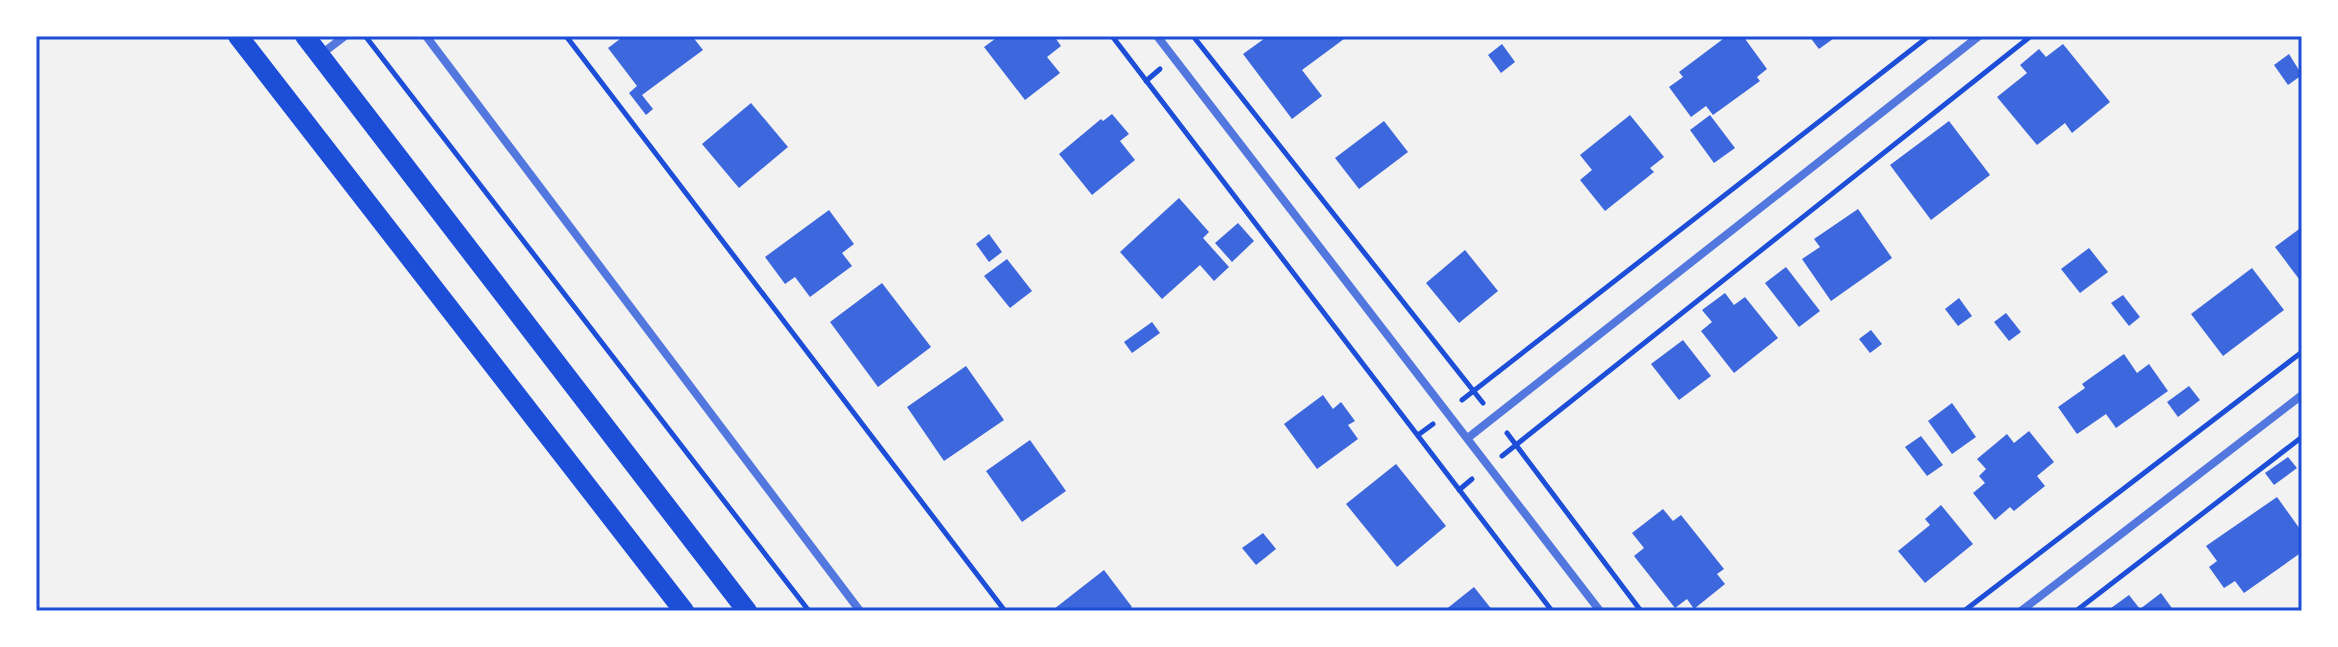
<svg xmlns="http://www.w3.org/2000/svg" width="2338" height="647" font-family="'Nunito Sans',sans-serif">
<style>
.building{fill:#3d67dc}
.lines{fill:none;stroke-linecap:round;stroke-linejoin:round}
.path{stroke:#1d4ed8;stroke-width:5}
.minor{stroke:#5277de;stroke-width:8}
.primary{stroke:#1d4ed8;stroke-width:20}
.neatline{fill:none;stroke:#1d4ed8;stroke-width:3}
</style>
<rect width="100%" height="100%" fill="#f2f2f2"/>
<g class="building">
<polygon points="624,36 692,36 703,50 642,95 653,109 646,115 629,93 637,86 608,48"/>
<polygon points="999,36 1054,36 1061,46 1047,57 1060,73 1025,100 984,47"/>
<polygon points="1268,36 1348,36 1302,70 1322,96 1292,119 1243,54"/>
<polygon points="1727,36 1743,36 1767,69 1757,77 1760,81 1713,115 1706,106 1691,117 1669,87 1683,77 1679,72"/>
<polygon points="1809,36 1837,36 1819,49"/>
<polygon points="1502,44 1515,62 1501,73 1488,55"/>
<polygon points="2063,44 2110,102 2072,133 2065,123 2037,145 1997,97 2027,73 2020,65 2039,49 2046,57"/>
<polygon points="2289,54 2302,75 2288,85 2274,65"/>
<polygon points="751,103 788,147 739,188 702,144"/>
<polygon points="1112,114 1129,134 1120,141 1135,160 1092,195 1059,154 1101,119 1103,121"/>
<polygon points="1630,115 1664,157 1650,168 1654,172 1605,211 1580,180 1592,170 1580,155"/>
<polygon points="1710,115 1735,148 1714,163 1690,130"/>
<polygon points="1384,121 1408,152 1359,189 1335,158"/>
<polygon points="1949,121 1990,175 1931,220 1890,165"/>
<polygon points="1179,198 1209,232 1203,238 1229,267 1214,281 1200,265 1162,299 1120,252"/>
<polygon points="1858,209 1892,258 1831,301 1802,259 1820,247 1814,239"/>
<polygon points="829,210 854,244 842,253 852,266 810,297 795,277 785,284 765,257"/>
<polygon points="1238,223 1254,241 1232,262 1215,243"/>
<polygon points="2302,227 2302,283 2275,247"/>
<polygon points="989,234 1002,252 989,262 976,244"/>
<polygon points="2089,248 2108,272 2080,293 2061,269"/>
<polygon points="1465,250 1498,291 1459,323 1426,283"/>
<polygon points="1007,259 1032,291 1010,308 984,276"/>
<polygon points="1786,267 1820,311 1799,327 1765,283"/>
<polygon points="2252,268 2284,310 2223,356 2191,314"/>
<polygon points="882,283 931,347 878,387 830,322"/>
<polygon points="1725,293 1734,305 1745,297 1778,338 1734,373 1701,331 1712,322 1702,310"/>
<polygon points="2123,295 2140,317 2129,326 2111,303"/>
<polygon points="1959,298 1972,316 1958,326 1945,309"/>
<polygon points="2006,313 2021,332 2009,341 1994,322"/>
<polygon points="1152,322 1160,333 1132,353 1124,342"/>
<polygon points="1871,330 1882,344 1870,353 1859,339"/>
<polygon points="1683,340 1711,376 1679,400 1651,364"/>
<polygon points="2124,354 2137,373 2149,364 2168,391 2116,428 2106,414 2077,434 2058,407 2085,388 2082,384"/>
<polygon points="966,366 1004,420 944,461 907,407"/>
<polygon points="2189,386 2200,400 2178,417 2167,402"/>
<polygon points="1323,395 1333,409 1341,402 1355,421 1348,425 1358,439 1317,469 1284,424"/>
<polygon points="1952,403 1976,437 1952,454 1928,421"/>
<polygon points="2029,431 2054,462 2037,476 2045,486 2014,511 2010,507 1995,520 1973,493 1985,483 1979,476 1986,469 1977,459 2007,434 2014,443"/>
<polygon points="1921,436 1943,465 1927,476 1905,447"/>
<polygon points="1030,440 1066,491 1022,522 986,471"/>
<polygon points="2288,457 2297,468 2274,485 2265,473"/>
<polygon points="1396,464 1446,526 1397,567 1346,504"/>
<polygon points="2277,497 2302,532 2302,552 2244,593 2235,581 2224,588 2209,567 2217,561 2206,546"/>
<polygon points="1941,505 1973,544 1925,583 1898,551 1930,525 1925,519"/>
<polygon points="1663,509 1673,521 1681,515 1724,569 1717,574 1725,584 1694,609 1687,599 1675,608 1634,556 1644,548 1632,533"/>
<polygon points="1263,533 1276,549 1256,565 1242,548"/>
<polygon points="1104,570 1132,607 1127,611 1056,611 1054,609"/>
<polygon points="1474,587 1493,611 1444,611"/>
<polygon points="2161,593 2174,611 2107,611 2129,595 2140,609"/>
</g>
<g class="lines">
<g class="path">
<polyline points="566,36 1005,611"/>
<polyline points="1112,36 1552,611"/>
<polyline points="1193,36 1483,403"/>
<polyline points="366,37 809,611"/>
<polyline points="1146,81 1160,69"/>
<polyline points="1462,400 1929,36"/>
<polyline points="1507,433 1641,611"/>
<polyline points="1418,435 1433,424"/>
<polyline points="1502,456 2031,36"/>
<polyline points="1459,490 1472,479"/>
<polyline points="1964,611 2302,352"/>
<polyline points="2076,611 2302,437"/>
</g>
<g class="minor">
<polyline points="426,36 860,611"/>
<polyline points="1157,36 1600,611"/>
<polyline points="320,55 345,36"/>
<polyline points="1469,437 1979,36"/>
<polyline points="2021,611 2302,395"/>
</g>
<g class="primary">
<polyline points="238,36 684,611"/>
<polyline points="305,36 747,611"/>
</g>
</g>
<rect width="2338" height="647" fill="none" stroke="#ffffff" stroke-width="76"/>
<rect x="38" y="38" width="2262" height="571" class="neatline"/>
</svg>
